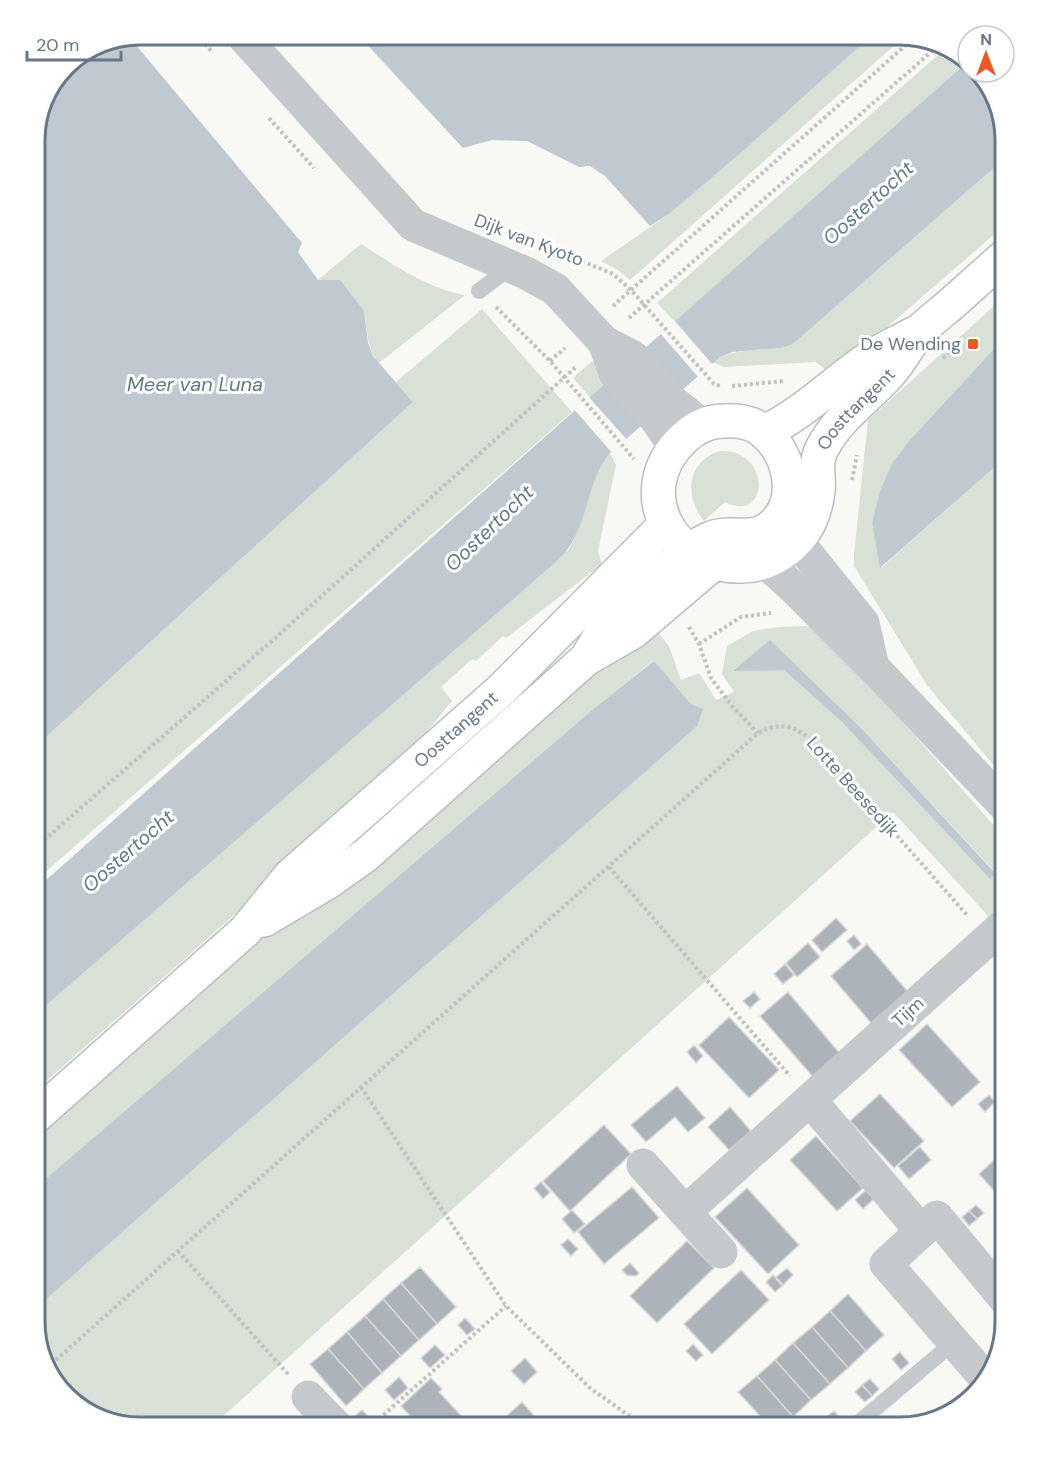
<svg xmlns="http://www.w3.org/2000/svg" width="1040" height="1462" font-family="'DM Sans',sans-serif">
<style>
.green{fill:#d9e0d6;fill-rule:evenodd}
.water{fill:#c0c9cf}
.pier{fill:#f8f8f5}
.building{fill:#acb4ba;stroke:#d9d9d7;stroke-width:1.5}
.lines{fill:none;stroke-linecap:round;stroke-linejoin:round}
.secondary-casing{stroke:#babec3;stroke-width:36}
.path{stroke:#bfc1c3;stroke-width:4;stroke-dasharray:3 3;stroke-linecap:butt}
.service{stroke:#c5c9cc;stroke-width:16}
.minor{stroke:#c5c9cc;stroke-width:33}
.secondary{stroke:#fff;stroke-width:33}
.poi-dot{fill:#ea5923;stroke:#fff;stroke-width:2}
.labels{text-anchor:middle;stroke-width:6;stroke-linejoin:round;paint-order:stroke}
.street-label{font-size:18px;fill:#667787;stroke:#fff}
.poi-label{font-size:18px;fill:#667787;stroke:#fff;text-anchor:end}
.water-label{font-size:20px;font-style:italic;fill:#627883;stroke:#fff}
.rim{fill:none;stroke:#667787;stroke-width:3}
</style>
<rect width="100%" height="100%" fill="#f8f8f5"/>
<g class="green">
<polygon points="872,35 906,35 630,280 618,270 601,261 669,214"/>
<polygon points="947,47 953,49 967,62 675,322 657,303"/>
<path d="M1005,158V225L832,375L816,362L724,367L712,362C736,346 766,353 793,344Z"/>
<path d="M361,244C392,264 428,289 465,295L379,363C366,348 368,330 364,311L318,280Z"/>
<polygon points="1005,296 1005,337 908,442 893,462 872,523 881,568 1005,458 1005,779 927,685 854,566 854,555 868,420"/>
<polygon points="482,309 572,412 35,881 35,747 413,402 396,382"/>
<polygon points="592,361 609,380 590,397 573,378"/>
<path d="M719,451C773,448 769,525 725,502L704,521C684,497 687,462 719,451Z"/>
<path d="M610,453L616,465L598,551L602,564L506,638L503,636L476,661L472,659L441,687L452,701L389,778L35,1091V1015L569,549C587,519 588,480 610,453Z"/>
<path d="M653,626L669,646L681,680L699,673L716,700L734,692L722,674L727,646L753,631L779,627L812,626L893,711L1005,838V903L989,917L893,812L211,1427H133L87,1413L49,1375L35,1322V1309L549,856L691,704L653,661L598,705L35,1188V1140L285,918L378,858ZM770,641L862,729L996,873L990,879L841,721L784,669L733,671Z"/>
</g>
<g class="water">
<polygon points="358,35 872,35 745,149 669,214 650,226 605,176 590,166 579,167 527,141 492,140 463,148"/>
<polygon points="130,38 302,243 298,252 318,280 340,280 364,311 368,343 373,356 413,402 35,747 35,133 45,94 70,61"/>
<path d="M967,62L968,72H976L991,87L1005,140V158L793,344L780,348L733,352L720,357L610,453C584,484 590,529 559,559L35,1015V890Z"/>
<polygon points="1005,337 1005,458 880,568 872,523 880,491 893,462 908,442"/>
<polygon points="770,640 862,729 996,874 990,879 841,721 784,670 733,671"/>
<polygon points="654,661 691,704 703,709 697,726 35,1309 35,1188 598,705"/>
</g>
<g class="pier">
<polygon points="673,319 713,365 699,378 659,332"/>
<polygon points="587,395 628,441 613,454 573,408"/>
</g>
<g class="building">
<polygon points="836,918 847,930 822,952 812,940"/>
<polygon points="854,935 861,944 854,950 847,941"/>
<polygon points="808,943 820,957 797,977 786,963"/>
<polygon points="867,944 908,992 871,1023 831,976"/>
<polygon points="785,964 794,975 783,984 774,974"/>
<polygon points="754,992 760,999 750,1008 743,1001"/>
<polygon points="788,992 841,1055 814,1078 760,1016"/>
<polygon points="729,1017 779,1070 749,1098 699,1045"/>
<polygon points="927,1024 980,1082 952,1107 899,1050"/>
<polygon points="694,1045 703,1056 696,1063 687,1052"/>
<polygon points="677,1086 705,1118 688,1132 675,1117 646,1142 631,1125"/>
<polygon points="880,1094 924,1141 894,1168 850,1121"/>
<polygon points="989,1095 995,1102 985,1112 978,1104"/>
<polygon points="730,1107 751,1131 729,1150 708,1127"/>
<polygon points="604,1125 631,1154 570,1211 543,1181"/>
<polygon points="816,1136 863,1188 837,1211 790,1160"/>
<polygon points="920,1147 931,1160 909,1179 898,1166"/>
<polygon points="1005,1150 1005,1185 996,1193 979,1174"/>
<polygon points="541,1182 550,1192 543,1199 534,1188"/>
<polygon points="1005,1185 1005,1204 996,1193"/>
<polygon points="632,1187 659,1218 604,1264 578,1232"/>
<polygon points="747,1188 799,1245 768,1274 715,1217"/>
<polygon points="866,1190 874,1199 863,1209 855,1200"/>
<polygon points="976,1205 984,1213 977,1219 969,1211"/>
<polygon points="572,1210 585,1224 574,1233 562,1219"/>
<polygon points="969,1211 977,1219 969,1226 962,1217"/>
<polygon points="568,1239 578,1249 571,1256 561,1245"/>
<polygon points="687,1241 714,1268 657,1323 630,1296"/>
<polygon points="1003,1249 1005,1252 1005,1262 1003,1264 996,1256"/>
<polygon points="630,1263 639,1273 636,1276 627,1275 622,1270"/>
<polygon points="420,1267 456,1307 437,1324 401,1283"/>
<polygon points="787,1268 793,1275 783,1285 776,1277"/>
<polygon points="741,1270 769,1300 712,1354 684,1324"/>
<polygon points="773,1275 782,1286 775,1292 766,1282"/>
<polygon points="401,1283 437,1324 419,1340 383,1299"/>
<polygon points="848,1294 884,1335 866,1351 830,1311"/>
<polygon points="383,1299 419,1340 401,1356 365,1316"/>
<polygon points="830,1311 866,1351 848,1368 812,1327"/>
<polygon points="365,1316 401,1356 382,1373 347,1332"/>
<polygon points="465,1318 475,1329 467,1335 458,1325"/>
<polygon points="812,1327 848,1368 830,1384 793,1343"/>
<polygon points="347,1332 382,1373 364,1389 328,1349"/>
<polygon points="793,1343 830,1384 811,1400 775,1360"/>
<polygon points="693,1344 703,1355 696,1361 686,1351"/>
<polygon points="435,1345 445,1355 430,1368 421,1358"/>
<polygon points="328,1349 364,1389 346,1406 310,1364"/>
<polygon points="900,1352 909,1363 901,1370 892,1359"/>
<polygon points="525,1358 537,1372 524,1384 511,1371"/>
<polygon points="775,1360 811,1400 793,1417 757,1376"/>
<polygon points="757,1376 793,1417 781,1427 770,1427 738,1392"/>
<polygon points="399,1377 408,1388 394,1400 385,1390"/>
<polygon points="431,1378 442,1389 439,1392 464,1419 454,1427 398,1427 410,1416 401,1406"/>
<polygon points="870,1379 879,1389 872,1396 862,1385"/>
<polygon points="862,1385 872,1396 865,1402 855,1392"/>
<polygon points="522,1402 544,1427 504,1427 500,1422"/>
<polygon points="362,1410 372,1420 364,1427 355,1416"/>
<polygon points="834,1411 843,1421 836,1427 826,1417"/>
<polygon points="826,1417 835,1427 822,1427 819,1423"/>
<polygon points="271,1418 279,1427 260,1427"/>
</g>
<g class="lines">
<defs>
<g id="secondary">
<path d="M765,432C804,413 835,381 871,357C884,348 901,341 915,333"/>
<path id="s1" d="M586,659C595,645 604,628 615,616C626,604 639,595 651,584C669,568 687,549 709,539C733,528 755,546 777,521C799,496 789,456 767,435C756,423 740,420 724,421C707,421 693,429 682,440C629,492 672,569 743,566C764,566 785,554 798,539C810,526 816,508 818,491C820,473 813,463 824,445C839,417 866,399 888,375C901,361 909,343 922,329C931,320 941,313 950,305C969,288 987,272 1005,256"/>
<polyline points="264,920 328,882 366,855 586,659 633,632 714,563"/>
<path id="s2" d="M35,1117L245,931L290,876L501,690L666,524"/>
</g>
</defs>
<use href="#secondary" class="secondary-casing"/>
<g class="path">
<polyline points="197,35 213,53"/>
<polyline points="269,118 314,168"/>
<polyline points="560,252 613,274 631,290 714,384 721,386"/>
<polyline points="613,306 915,37"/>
<polyline points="496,307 550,361 634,459"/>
<polyline points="629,318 939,45"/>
<polyline points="943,358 958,346"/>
<polyline points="550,361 565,348"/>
<polyline points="732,386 784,381"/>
<polyline points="852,480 857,455"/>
<polyline points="689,627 699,644 711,678 732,706 758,733"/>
<polyline points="699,644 741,617 771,613"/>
<polyline points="35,848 273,640 577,366"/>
<polyline points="609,867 790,1076"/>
<polyline points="361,1087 506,1306 590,1388 645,1427"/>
<polyline points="178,1251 288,1374"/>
<path d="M47,1368L758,733C782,720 797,727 816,744L967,915"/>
<polyline points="370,1427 506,1306"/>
</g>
<g class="service">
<polyline points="479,291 511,267"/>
<polyline points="857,1424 954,1342"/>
</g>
<g class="minor">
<polyline points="242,35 413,225 526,273 555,289 604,342 615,373 655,418 675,447"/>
<polyline points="604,342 633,357 673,402 702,425"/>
<polyline points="797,541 863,623 873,667"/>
<polyline points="765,562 794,588 873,667 1005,806"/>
<polyline points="810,1100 921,1231"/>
<polyline points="643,1165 721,1252"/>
<polyline points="685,1212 1005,924"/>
<polyline points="987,1380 886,1264 937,1217 1005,1299"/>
<polyline points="308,1397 337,1427"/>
</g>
<use href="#secondary" class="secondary"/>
</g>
<rect class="poi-dot" x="967" y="338" width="12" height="12" rx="3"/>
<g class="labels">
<g class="street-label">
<text transform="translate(529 240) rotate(21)" y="6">Dijk van Kyoto</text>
<text dy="6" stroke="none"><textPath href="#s1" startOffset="831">Oosttangent</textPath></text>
<text dy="6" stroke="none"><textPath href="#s2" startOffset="573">Oosttangent</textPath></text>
<text transform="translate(853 787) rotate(48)" y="6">Lotte Beesedijk</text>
<text transform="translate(908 1012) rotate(-42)" y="6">Tijm</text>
</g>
<g class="poi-label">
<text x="961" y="350">De Wending</text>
</g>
<g class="water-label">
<text transform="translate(868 203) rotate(-42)" y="7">Oostertocht</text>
<text x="195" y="391">Meer van Luna</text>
<text transform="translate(489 528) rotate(-44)" y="7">Oostertocht</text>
<text transform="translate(128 851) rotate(-41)" y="7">Oostertocht</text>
</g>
</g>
<path d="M0 0H1040V1462H0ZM140 45H900A95 95 0 0 1 995 140V1322A95 95 0 0 1 900 1417H140A95 95 0 0 1 45 1322V140A95 95 0 0 1 140 45Z" fill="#fff" fill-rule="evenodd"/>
<path class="rim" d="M140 45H900A95 95 0 0 1 995 140V1322A95 95 0 0 1 900 1417H140A95 95 0 0 1 45 1322V140A95 95 0 0 1 140 45Z"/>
<g transform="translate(986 54)"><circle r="28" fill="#ffffff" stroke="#c2c9cf" stroke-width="1.5"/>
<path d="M0-4.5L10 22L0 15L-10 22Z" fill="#ea5923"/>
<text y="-9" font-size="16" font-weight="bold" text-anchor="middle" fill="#667787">N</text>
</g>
<path d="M27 51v9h94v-9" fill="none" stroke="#667787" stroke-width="3"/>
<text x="36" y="51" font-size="18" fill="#667787" stroke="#ffffff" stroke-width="4.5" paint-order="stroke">20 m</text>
</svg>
